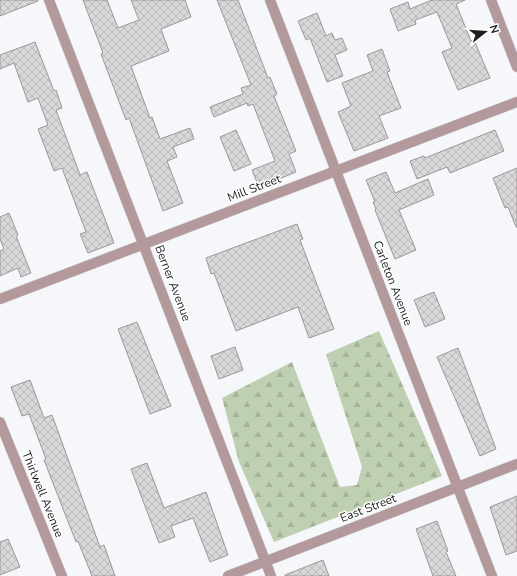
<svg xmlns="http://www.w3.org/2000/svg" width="517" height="576" font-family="'Nunito Sans',sans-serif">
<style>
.forest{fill:url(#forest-firs)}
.building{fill:url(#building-cross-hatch);stroke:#9a9799}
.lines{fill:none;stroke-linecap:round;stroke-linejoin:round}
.minor-casing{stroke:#d3d4d8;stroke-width:11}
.minor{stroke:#b3999c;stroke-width:10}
.labels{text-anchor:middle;stroke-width:3;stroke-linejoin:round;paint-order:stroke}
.street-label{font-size:12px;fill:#1d1e1f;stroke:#fff}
</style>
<defs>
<pattern id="forest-firs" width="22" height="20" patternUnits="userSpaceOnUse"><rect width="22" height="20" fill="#bed0b1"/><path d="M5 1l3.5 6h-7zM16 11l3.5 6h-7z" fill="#a3b298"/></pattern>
<pattern id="building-cross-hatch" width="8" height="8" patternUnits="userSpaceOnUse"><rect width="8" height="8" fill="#dad7d9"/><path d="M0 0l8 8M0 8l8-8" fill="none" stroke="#bbb8ba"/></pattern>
</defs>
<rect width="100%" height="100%" fill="#f6f7fb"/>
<polygon class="forest" points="379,331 442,476 274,542 239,462 222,398 292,362 340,487 357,485 362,467 326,354"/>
<g class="building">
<polygon points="0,0 38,0 38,1 0,16"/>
<polygon points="83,0 107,0 118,28 139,20 131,0 185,0 191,17 161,29 169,51 131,66 150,118 152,117 160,139 190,128 194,139 173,147 177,157 167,161 183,203 163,211 129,118 126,120 101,54 103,53"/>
<polygon points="217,0 238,0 268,78 270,77 277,94 274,96 296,151 289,154 296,172 259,187 252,170 275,161 253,104 248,106 247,103 214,117 210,107 243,94 241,88 251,85"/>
<polygon points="432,0 465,0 456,4 471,41 474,40 490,78 458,90 442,52 452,48 437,12 415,20 416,24 398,31 390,9 408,2 410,9"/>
<polygon points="317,13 326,36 332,33 335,40 342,38 347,50 335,55 343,76 327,82 310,38 306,40 298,21"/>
<polygon points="35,42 54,91 56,90 62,108 56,110 80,175 87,172 114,243 88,253 80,234 86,232 62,168 54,171 38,129 48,125 38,98 28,102 14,63 0,69 0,55"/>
<polygon points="382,49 390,71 387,72 401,108 379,116 388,138 354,151 338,112 351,106 342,83 373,71 367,55"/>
<polygon points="236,130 251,164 234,171 220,137"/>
<polygon points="495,130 504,151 450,173 447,167 417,179 410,161 424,156 425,158"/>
<polygon points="517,168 517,227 516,227 508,207 505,208 493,178"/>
<polygon points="386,172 395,193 428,179 434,195 399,210 416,250 395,259 375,210 376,209 373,202 375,202 366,180"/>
<polygon points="9,213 18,235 16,236 31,273 21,277 18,268 0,276 0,251 4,249 0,239 0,217"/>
<polygon points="297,224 303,239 300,240 334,329 309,338 298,307 236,331 214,273 211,274 206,258"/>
<polygon points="434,292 445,319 425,327 414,300"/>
<polygon points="137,322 171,406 150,414 118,329"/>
<polygon points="235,347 243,370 219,379 211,356"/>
<polygon points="458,348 496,449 480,456 437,357"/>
<polygon points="30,380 44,418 52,415 100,547 104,545 115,576 92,576 78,541 76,542 44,460 46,459 29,414 22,416 11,387"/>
<polygon points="147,463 164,508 206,492 228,555 210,562 193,518 171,526 175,537 159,543 131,469"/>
<polygon points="517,496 517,551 506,555 490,507"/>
<polygon points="437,521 448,551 446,552 456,576 433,576 416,529"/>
<polygon points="8,539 20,567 0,575 0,542"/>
<polygon points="323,560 329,576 285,576 285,575"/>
</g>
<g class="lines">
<defs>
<g id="minor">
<polyline points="49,0 271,576"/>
<polyline points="270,0 492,576"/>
<polyline points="491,0 517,67"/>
<polyline points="0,299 517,102"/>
<polyline points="0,422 62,576"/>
<polyline points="228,576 517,464"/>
</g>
</defs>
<use href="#minor" class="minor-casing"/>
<use href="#minor" class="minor"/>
</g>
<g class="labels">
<g class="street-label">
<text transform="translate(254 188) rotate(-21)" y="4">Mill Street</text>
<text transform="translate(173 283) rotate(69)" y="4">Berner Avenue</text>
<text transform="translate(393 283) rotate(69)" y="4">Carleton Avenue</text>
<text transform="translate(43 494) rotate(68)" y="4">Thirlwell Avenue</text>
<text transform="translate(368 508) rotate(-21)" y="4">East Street</text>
</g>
</g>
<g transform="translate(485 32) rotate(73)" stroke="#ffffff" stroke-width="3" paint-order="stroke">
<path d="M0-3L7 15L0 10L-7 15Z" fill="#1d1e1f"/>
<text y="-6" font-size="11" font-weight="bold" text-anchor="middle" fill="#1d1e1f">N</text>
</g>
</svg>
